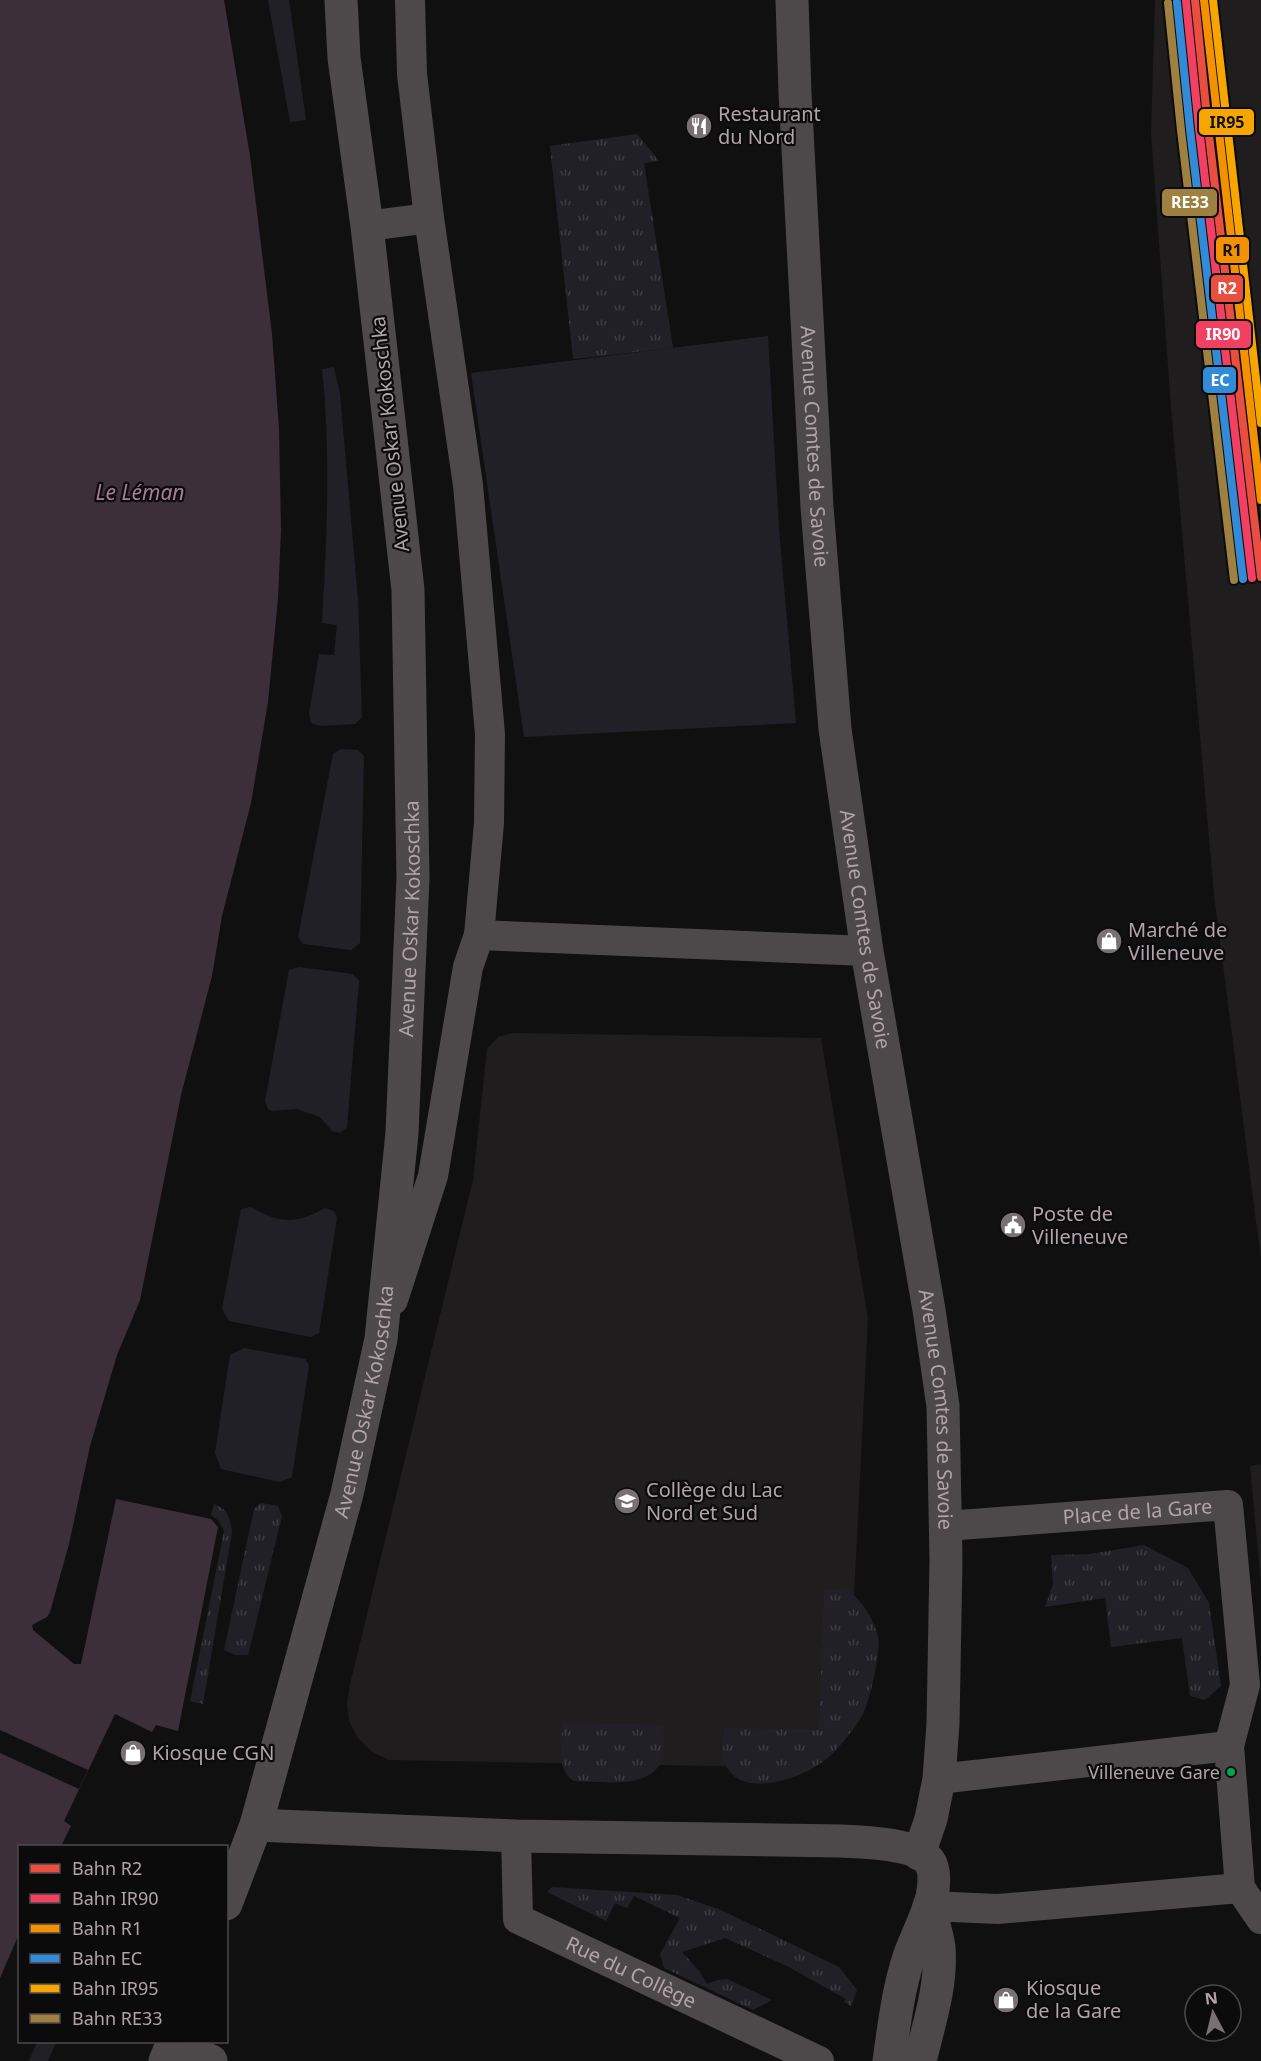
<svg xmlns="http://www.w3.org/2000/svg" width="1261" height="2061" font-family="'Noto Sans',sans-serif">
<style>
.built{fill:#1f1d1e}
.grass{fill:url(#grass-tufts)}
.green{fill:#212027}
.water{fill:#3d2f39}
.pier{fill:#111011}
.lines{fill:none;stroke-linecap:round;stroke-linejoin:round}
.service{stroke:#4d494b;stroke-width:30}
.minor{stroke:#4d494b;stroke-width:33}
.tertiary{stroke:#4d494b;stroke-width:33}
.primary{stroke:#4e4a4c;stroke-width:33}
.rail-1-casing{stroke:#0c0b0c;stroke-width:12}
.rail-2-casing{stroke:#0c0b0c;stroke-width:12}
.rail-3-casing{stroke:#0c0b0c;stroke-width:12}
.rail-4-casing{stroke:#0c0b0c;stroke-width:12}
.rail-5-casing{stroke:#0c0b0c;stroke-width:12}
.rail-6-casing{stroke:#0c0b0c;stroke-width:12}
.rail-1{stroke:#e94f40;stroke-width:8}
.rail-2{stroke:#f24062;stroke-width:8}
.rail-3{stroke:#f39100;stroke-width:8}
.rail-4{stroke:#338bd7;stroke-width:8}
.rail-5{stroke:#f7a600;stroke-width:8}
.rail-6{stroke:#9e8141;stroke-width:8}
.bus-dot{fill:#00a651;stroke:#0c0b0c;stroke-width:2}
.labels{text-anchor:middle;stroke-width:4.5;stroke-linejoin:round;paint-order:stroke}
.bus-label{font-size:18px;fill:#b1a3aa;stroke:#0c0b0c;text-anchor:end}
.poi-label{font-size:20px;fill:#b1a3aa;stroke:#0c0b0c;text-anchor:start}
.street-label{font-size:20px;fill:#b1a3aa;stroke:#0c0b0c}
.water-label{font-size:21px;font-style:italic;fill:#a87d9c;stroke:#0c0b0c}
.line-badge{stroke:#0c0b0c;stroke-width:2}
.badge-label{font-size:16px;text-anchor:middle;font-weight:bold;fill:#fff}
.pale-badge-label{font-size:16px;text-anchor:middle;font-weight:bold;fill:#111}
</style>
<defs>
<pattern id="grass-tufts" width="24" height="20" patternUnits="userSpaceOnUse" patternTransform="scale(1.5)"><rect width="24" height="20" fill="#212027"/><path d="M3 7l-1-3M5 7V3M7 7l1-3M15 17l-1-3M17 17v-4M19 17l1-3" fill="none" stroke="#3f3d44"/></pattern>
</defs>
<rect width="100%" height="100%" fill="#111011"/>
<g class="built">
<polygon points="1155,0 1261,0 1261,1260 1214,895 1171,407 1151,133"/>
<polygon points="513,1033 821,1038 868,1318 847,1735 832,1754 813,1768 389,1760 372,1752 358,1738 349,1721 347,1703 350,1684 473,1180 487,1049 498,1037"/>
<polygon points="1261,1464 1261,1584 1250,1466"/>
</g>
<g class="grass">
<polygon points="637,134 659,161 644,163 673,348 573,359 550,146"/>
<polygon points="261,1503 278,1506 282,1516 248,1655 235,1655 224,1650 254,1509"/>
<path d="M214,1504C228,1509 230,1518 232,1532L203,1704L190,1701L224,1531L219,1521L211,1515Z"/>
<polygon points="1144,1545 1188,1568 1209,1603 1221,1686 1205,1700 1190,1696 1182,1638 1111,1647 1105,1598 1045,1607 1053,1584 1051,1555 1090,1554"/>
<path d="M846,1588C861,1600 874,1618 878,1637C881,1652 871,1694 865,1709C861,1721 843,1743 833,1753C812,1776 737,1805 724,1760C722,1750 724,1737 724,1728L819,1730L824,1590Z"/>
<path d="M563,1720L569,1723L663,1725C663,1735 666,1750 663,1758C651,1791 601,1781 574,1781C555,1770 562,1739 563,1720Z"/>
<polygon points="552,1887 677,1895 721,1910 839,1967 857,1990 851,2006 844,2002 846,1999 787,1966 725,1938 682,1952 700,1972 707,1984 718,1980 727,1979 772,2000 753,2010 664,1968 660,1954 680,1918 634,1896 627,1908 615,1903 606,1921 547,1892"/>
</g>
<g class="green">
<polygon points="268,0 289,0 306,120 290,122"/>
<polygon points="768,336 779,529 796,723 524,737 471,373"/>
<path d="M334,367L340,394L358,600L362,717L355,724L321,726L311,723L309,714L319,654L334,655L337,625L322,623C327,538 331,453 322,369Z"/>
<polygon points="341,749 358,750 364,756 360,943 351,950 303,944 298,937 333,754"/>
<polygon points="299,967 353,974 359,981 347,1127 340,1133 332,1131 320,1117 297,1109 272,1111 268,1109 265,1101 289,970"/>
<path d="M251,1207C279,1223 296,1225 325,1208L334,1211L337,1218L319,1333L311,1337L229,1321L222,1309L241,1209Z"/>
<polygon points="244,1348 305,1359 309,1365 292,1477 280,1482 221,1469 215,1453 230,1355"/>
<polygon points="37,2042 56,2042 48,2061 29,2061"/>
</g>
<polygon class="water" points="0,0 224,0 250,156 272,334 279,429 281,530 278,598 268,702 251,803 222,916 212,976 181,1095 140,1300 117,1355 90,1446 69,1544 50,1612 47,1617 32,1625 33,1630 74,1664 81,1664 116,1499 211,1519 218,1527 178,1731 156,1725 152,1732 115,1714 64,1821 71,1826 61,1846 20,1846 19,1934 0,1978"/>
<polygon class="pier" points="0,1730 88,1770 79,1789 0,1753"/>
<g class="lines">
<g class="service">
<polyline points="410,0 412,74 429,218"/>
<polyline points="367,226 429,218 468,485 490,734 489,823 479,935 468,967 433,1176 393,1300"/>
<polyline points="479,935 867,951"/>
<path id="s1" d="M946,1526L1228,1505L1245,1685L1229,1746L1240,1888L1261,1919"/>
<polyline points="939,1779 1229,1746"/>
<path id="s2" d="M516,1836L518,1919L819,2061"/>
<polyline points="929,1906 998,1909 1240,1888"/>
</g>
<polyline class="minor" points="172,2043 211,2061"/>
<g class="tertiary">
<path id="s3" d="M792,0L795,93L817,507L835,729L867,951L929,1310L943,1406L946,1560L943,1724L939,1779L931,1819L919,1854"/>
<path d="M256,1825L516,1836L841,1841C861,1842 916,1843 929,1861C936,1870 934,1886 932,1897C927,1917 916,1937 909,1957C898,1990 894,2026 889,2061"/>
<path d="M920,2061C929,2023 942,1986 939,1947C937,1933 932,1919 929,1906"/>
</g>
<g class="primary">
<path id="s4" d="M226,1904L256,1825L347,1494L381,1339L402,1133L413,878L408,590L367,226L344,58L341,0"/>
<polyline points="165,2061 173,2042"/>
</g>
<defs>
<polyline id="rail-1" points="1195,0 1208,127 1261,577"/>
<polyline id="rail-2" points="1186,1 1199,128 1252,578"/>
<polyline id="rail-3" points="1204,0 1261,500"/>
<polyline id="rail-4" points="1177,2 1190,129 1243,579"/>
<polyline id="rail-5" points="1213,0 1261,423"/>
<polyline id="rail-6" points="1168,3 1181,130 1234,580"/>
</defs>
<use href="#rail-1" class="rail-1-casing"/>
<use href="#rail-2" class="rail-2-casing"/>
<use href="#rail-3" class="rail-3-casing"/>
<use href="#rail-4" class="rail-4-casing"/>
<use href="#rail-5" class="rail-5-casing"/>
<use href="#rail-6" class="rail-6-casing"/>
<use href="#rail-1" class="rail-1"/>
<use href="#rail-2" class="rail-2"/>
<use href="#rail-3" class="rail-3"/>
<use href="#rail-4" class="rail-4"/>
<use href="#rail-5" class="rail-5"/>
<use href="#rail-6" class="rail-6"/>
</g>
<defs>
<symbol id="restaurant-disc" viewBox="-11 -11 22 22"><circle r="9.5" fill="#797074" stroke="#0c0b0c"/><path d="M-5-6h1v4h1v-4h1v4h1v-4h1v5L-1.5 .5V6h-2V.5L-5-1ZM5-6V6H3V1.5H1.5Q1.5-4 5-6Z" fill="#fff"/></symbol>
<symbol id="shop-disc" viewBox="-11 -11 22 22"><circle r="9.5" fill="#797074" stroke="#0c0b0c"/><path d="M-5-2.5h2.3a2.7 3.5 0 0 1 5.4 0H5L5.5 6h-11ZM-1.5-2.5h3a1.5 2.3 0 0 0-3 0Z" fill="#fff"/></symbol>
<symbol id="civic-disc" viewBox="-11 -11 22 22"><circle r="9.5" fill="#797074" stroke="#0c0b0c"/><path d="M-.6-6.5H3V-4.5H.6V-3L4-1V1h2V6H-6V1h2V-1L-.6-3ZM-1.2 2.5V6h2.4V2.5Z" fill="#fff"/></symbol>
<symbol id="school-disc" viewBox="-11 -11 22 22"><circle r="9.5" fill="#797074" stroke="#0c0b0c"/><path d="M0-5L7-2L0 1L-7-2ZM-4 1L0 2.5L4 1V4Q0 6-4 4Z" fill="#fff"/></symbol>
</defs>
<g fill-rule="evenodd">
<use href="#restaurant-disc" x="684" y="111" width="30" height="30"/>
<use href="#shop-disc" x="1094" y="926" width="30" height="30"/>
<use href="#civic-disc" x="998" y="1210" width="30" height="30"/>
<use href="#school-disc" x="612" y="1486" width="30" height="30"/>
<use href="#shop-disc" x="118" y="1738" width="30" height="30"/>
<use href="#shop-disc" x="991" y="1985" width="30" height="30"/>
</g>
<circle class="bus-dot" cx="1231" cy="1772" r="5"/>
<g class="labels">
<g class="bus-label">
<text x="1220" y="1779">Villeneuve Gare</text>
</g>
<g class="poi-label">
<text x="718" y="121">Restaurant<tspan x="718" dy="23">du Nord</tspan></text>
<text x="1128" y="937">Marché de<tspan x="1128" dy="23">Villeneuve</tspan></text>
<text x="1032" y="1221">Poste de<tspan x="1032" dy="23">Villeneuve</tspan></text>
<text x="646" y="1497">Collège du Lac<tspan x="646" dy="23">Nord et Sud</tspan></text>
<text x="152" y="1760">Kiosque CGN</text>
<text x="1026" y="1995">Kiosque<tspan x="1026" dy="23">de la Gare</tspan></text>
</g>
<g class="street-label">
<text transform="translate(390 434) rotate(-96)" y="7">Avenue Oskar Kokoschka</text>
<text dy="7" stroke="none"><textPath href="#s3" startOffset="447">Avenue Comtes de Savoie</textPath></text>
<text dy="7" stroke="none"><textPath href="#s4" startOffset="1008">Avenue Oskar Kokoschka</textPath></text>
<text dy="7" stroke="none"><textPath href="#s3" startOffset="933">Avenue Comtes de Savoie</textPath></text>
<text dy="7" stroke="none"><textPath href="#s4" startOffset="522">Avenue Oskar Kokoschka</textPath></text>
<text dy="7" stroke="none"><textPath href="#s3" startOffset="1419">Avenue Comtes de Savoie</textPath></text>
<text dy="7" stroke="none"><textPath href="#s1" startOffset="192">Place de la Gare</textPath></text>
<text dy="7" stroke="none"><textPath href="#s2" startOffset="208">Rue du Collège</textPath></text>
</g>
<g class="water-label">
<text x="140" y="500">Le Léman</text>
</g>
</g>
<g class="line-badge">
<rect x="1198" y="108" width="57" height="28" rx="6" fill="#f7a600"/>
<rect x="1161" y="188" width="57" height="29" rx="6" fill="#9e8141"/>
<rect x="1215" y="236" width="35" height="28" rx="6" fill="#f39100"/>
<rect x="1210" y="274" width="34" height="29" rx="6" fill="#e94f40"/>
<rect x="1195" y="320" width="57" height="29" rx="6" fill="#f24062"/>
<rect x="1202" y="366" width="35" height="28" rx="6" fill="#338bd7"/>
</g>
<g class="badge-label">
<text x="1190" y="208">RE33</text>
<text x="1227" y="294">R2</text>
<text x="1223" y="340">IR90</text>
<text x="1220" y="386">EC</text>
</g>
<g class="pale-badge-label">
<text x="1227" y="128">IR95</text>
<text x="1232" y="256">R1</text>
</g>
<rect x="18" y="1845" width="210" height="198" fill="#0c0b0c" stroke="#4e484b" stroke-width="1.5"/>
<rect x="30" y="1864" width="30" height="9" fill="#e94f40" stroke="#4e484b" stroke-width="1.5"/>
<text x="72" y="1875" font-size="18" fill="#b1a3aa">Bahn R2</text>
<rect x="30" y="1894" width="30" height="9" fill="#f24062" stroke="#4e484b" stroke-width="1.5"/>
<text x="72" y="1905" font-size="18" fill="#b1a3aa">Bahn IR90</text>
<rect x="30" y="1924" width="30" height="9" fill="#f39100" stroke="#4e484b" stroke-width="1.5"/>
<text x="72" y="1935" font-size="18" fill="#b1a3aa">Bahn R1</text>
<rect x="30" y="1954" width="30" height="9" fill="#338bd7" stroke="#4e484b" stroke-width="1.5"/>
<text x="72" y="1965" font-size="18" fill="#b1a3aa">Bahn EC</text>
<rect x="30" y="1984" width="30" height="9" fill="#f7a600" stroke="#4e484b" stroke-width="1.5"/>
<text x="72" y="1995" font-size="18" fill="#b1a3aa">Bahn IR95</text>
<rect x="30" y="2014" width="30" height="9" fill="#9e8141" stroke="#4e484b" stroke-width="1.5"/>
<text x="72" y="2025" font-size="18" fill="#b1a3aa">Bahn RE33</text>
<g transform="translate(1213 2013) rotate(353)"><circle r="28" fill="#0c0b0c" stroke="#4e484b" stroke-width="1.5"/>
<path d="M0-4.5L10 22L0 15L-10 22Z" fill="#797074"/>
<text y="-9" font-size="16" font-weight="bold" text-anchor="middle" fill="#b1a3aa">N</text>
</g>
</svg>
